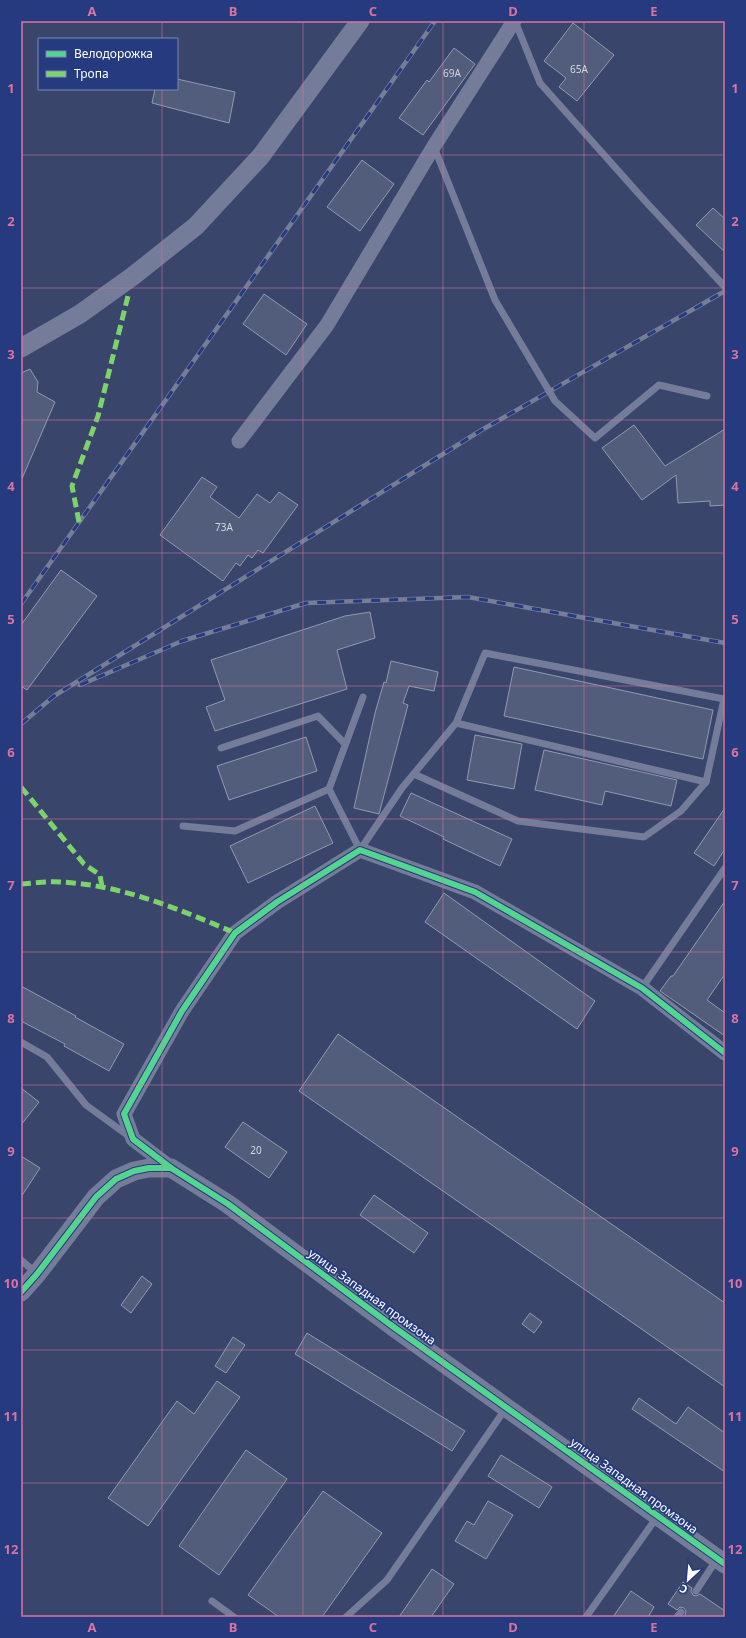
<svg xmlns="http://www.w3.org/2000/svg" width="746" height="1638" font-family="'Noto Sans',sans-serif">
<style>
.building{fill:#525d7b;stroke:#9299b0}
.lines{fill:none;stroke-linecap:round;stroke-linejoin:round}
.service{stroke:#747c99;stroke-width:7}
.minor{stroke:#747c99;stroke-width:15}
.tertiary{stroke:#747c99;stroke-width:19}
.rail-casing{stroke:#757e99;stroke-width:4.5}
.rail{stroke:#253a7f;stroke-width:3;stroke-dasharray:9;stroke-linecap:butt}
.quiet{stroke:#7cd36c;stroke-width:5;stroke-dasharray:10 5;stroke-linecap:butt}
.cycleway-casing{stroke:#253a7f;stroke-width:8}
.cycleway{stroke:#53d58f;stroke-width:6}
.grid{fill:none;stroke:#da749d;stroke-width:1;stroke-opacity:0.55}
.labels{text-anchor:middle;stroke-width:3.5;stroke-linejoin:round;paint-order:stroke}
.number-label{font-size:10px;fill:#d4d6de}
.street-label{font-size:12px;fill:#fff;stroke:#253a7f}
.neatline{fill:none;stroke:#da749d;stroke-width:1.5}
.grid-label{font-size:13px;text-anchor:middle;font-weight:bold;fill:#da749d}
</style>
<rect width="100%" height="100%" fill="#39456b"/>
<g class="building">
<polygon points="573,23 614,55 577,101 559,87 566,78 544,61"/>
<polygon points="454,48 475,64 423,135 399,118 427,80 429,82"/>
<polygon points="177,79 235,92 229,123 152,103 155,89 177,89"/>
<polygon points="362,160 394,184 360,231 327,207"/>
<polygon points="713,208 725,219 725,252 696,225"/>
<polygon points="264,294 307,324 286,355 243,324"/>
<polygon points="30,369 38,382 37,392 55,402 21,481 21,373"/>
<polygon points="634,425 665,466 725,429 725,505 710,506 710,501 678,503 676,475 642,500 602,448"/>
<polygon points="202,477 217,487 210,497 239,518 257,494 270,503 279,492 298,505 263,553 258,550 252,558 248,555 240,566 236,563 223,581 160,535"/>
<polygon points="61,570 97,596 27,690 21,686 21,625"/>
<polygon points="370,612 375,638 337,650 347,689 215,731 206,707 225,700 211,660 345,616"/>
<polygon points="391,661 438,672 434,691 409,686 403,703 408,705 379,814 354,808 375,713 384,682 386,683"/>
<polygon points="514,667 713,710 703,759 504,716"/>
<polygon points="475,735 522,744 514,789 467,780"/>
<polygon points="306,737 317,771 229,800 217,766"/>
<polygon points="544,750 677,780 671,806 605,791 602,805 535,790"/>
<polygon points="411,793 512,839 500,866 443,839 444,837 400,816"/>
<polygon points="315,806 333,843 248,883 230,846"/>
<polygon points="725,808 725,849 714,866 694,853"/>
<polygon points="444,893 595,1001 577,1029 425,922"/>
<polygon points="725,901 725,974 707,1000 725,1013 725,1036 660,991 671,976 673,976"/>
<polygon points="21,986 76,1016 75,1017 124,1044 109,1071 64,1046 65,1044 21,1021"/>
<polygon points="338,1034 725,1303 725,1387 299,1091"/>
<polygon points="21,1088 39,1102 21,1125"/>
<polygon points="243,1122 287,1152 269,1178 225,1147"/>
<polygon points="21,1156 40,1168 21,1197"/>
<polygon points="374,1195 428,1233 414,1253 360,1215"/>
<polygon points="142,1276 152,1284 131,1313 121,1305"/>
<polygon points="530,1313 542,1322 534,1333 522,1324"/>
<polygon points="307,1333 465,1431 452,1451 295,1354"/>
<polygon points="233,1337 245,1345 226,1373 215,1366"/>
<polygon points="217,1381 240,1397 148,1526 108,1498 177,1401 194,1414"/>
<polygon points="639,1398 676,1424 688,1407 725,1433 725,1472 632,1409"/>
<polygon points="246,1450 287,1479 219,1575 179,1546"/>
<polygon points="501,1455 552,1487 539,1508 488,1476"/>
<polygon points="323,1491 382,1533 322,1617 279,1617 248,1595"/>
<polygon points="488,1501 513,1515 486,1559 455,1541 467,1521 474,1525"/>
<polygon points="432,1569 454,1584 431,1617 399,1617"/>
<polygon points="683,1582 692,1588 691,1591 693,1595 696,1596 700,1594 725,1611 725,1617 687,1617 685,1615 686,1611 684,1608 680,1607 677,1610 668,1604"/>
<polygon points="631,1591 654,1607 648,1617 613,1617"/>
</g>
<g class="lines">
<g class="service">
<polyline points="515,21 540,83 646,202 725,287"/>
<polyline points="434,147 495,300 555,401 595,438 659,385 707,396"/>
<polyline points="363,697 329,789 360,850 402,788 456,723 485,653 724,699 706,782 456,723"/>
<polyline points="221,748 318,716 345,744"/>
<polyline points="414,774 518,821 644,837 681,811 706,782"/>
<polyline points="183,826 235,831 329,789"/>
<polyline points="642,988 725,868"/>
<polyline points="21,1042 47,1057 86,1105 130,1137"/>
<polyline points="21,1260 37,1274"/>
<polyline points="696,1591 717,1559"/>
<polyline points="212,1601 234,1617"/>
<polyline points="346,1617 387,1580 506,1408"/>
<polyline points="586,1617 657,1517"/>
<polyline points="677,1617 681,1612"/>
</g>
<g class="minor">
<polyline points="239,441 327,325 434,146 514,21"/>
<polyline points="171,1168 133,1139 124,1114 182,1011 235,933 277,902 360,850 475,892 642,988 725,1053"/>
</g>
<g class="tertiary">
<polyline points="21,348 80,314 133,276 196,226 261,156 360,21"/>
<polyline points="21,1292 37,1274 96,1197 116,1179 134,1171 149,1168 171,1168 228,1204 395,1328 725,1564"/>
</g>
<defs>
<g id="rail">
<polyline points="21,604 435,21"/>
<polyline points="80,685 182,641 306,603 468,597 725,643"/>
<polyline points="21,724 54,696 480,431 725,291"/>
</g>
</defs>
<use href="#rail" class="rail-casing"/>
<use href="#rail" class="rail"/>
<g class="quiet">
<polyline points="79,522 72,486 98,416 128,296"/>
<polyline points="21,787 84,864 100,875 102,887"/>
<path d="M21,884C34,883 48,881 61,882C122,885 179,909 235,933"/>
</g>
<defs>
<g id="cycleway">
<polyline points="171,1168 133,1139 124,1114 182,1011 235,933 277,902 360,850 475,892 642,988 725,1053"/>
<polyline points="21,1292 37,1274 96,1197 116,1179 134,1171 149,1168 171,1168 228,1204 395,1328 725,1564"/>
</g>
</defs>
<use href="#cycleway" class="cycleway-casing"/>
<use href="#cycleway" class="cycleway"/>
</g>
<path class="grid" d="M162,21V39M303,21V1617M443,21V1617M584,21V1617M162,89V1617M21,155H725M21,288H725M21,420H725M21,553H725M21,686H725M21,819H725M21,952H725M21,1085H725M21,1218H725M21,1350H725M21,1483H725"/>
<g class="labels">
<g class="number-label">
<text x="579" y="73">65А</text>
<text x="452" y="77">69А</text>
<text x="224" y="531">73А</text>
<text x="256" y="1154">20</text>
</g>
<g class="street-label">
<text transform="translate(372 1297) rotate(36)" y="4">улица Западная промзона</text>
<text transform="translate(634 1486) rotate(36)" y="4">улица Западная промзона</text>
</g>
</g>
<rect width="746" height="1638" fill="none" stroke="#253a7f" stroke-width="44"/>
<rect x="38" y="38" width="140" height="52" fill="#253a7f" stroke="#7c89b2"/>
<rect x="46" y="51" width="20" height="6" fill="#53d58f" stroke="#7c89b2"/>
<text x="74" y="58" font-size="12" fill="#ffffff">Велодорожка</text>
<rect x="46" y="71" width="20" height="6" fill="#7cd36c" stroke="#7c89b2"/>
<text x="74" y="78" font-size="12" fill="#ffffff">Тропа</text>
<g transform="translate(688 1580) rotate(206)" stroke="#253a7f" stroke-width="3" paint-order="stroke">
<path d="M0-3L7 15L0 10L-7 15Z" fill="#ffffff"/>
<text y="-6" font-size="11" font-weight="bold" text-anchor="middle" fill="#ffffff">С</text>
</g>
<rect x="22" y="22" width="702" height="1594" class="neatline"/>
<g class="grid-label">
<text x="92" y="16">A</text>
<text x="233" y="16">B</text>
<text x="373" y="16">C</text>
<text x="513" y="16">D</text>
<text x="654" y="16">E</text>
<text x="11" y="93">1</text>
<text x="735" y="93">1</text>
<text x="11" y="226">2</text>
<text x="735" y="226">2</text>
<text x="11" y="359">3</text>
<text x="735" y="359">3</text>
<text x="11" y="491">4</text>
<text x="735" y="491">4</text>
<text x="11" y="624">5</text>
<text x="735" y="624">5</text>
<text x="11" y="757">6</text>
<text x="735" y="757">6</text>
<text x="11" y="890">7</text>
<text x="735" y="890">7</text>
<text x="11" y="1023">8</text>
<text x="735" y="1023">8</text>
<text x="11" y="1156">9</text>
<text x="735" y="1156">9</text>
<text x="11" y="1288">10</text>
<text x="735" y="1288">10</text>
<text x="11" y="1421">11</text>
<text x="735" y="1421">11</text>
<text x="11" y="1554">12</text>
<text x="735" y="1554">12</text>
<text x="92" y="1632">A</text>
<text x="233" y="1632">B</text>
<text x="373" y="1632">C</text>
<text x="513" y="1632">D</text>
<text x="654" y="1632">E</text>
</g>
</svg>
